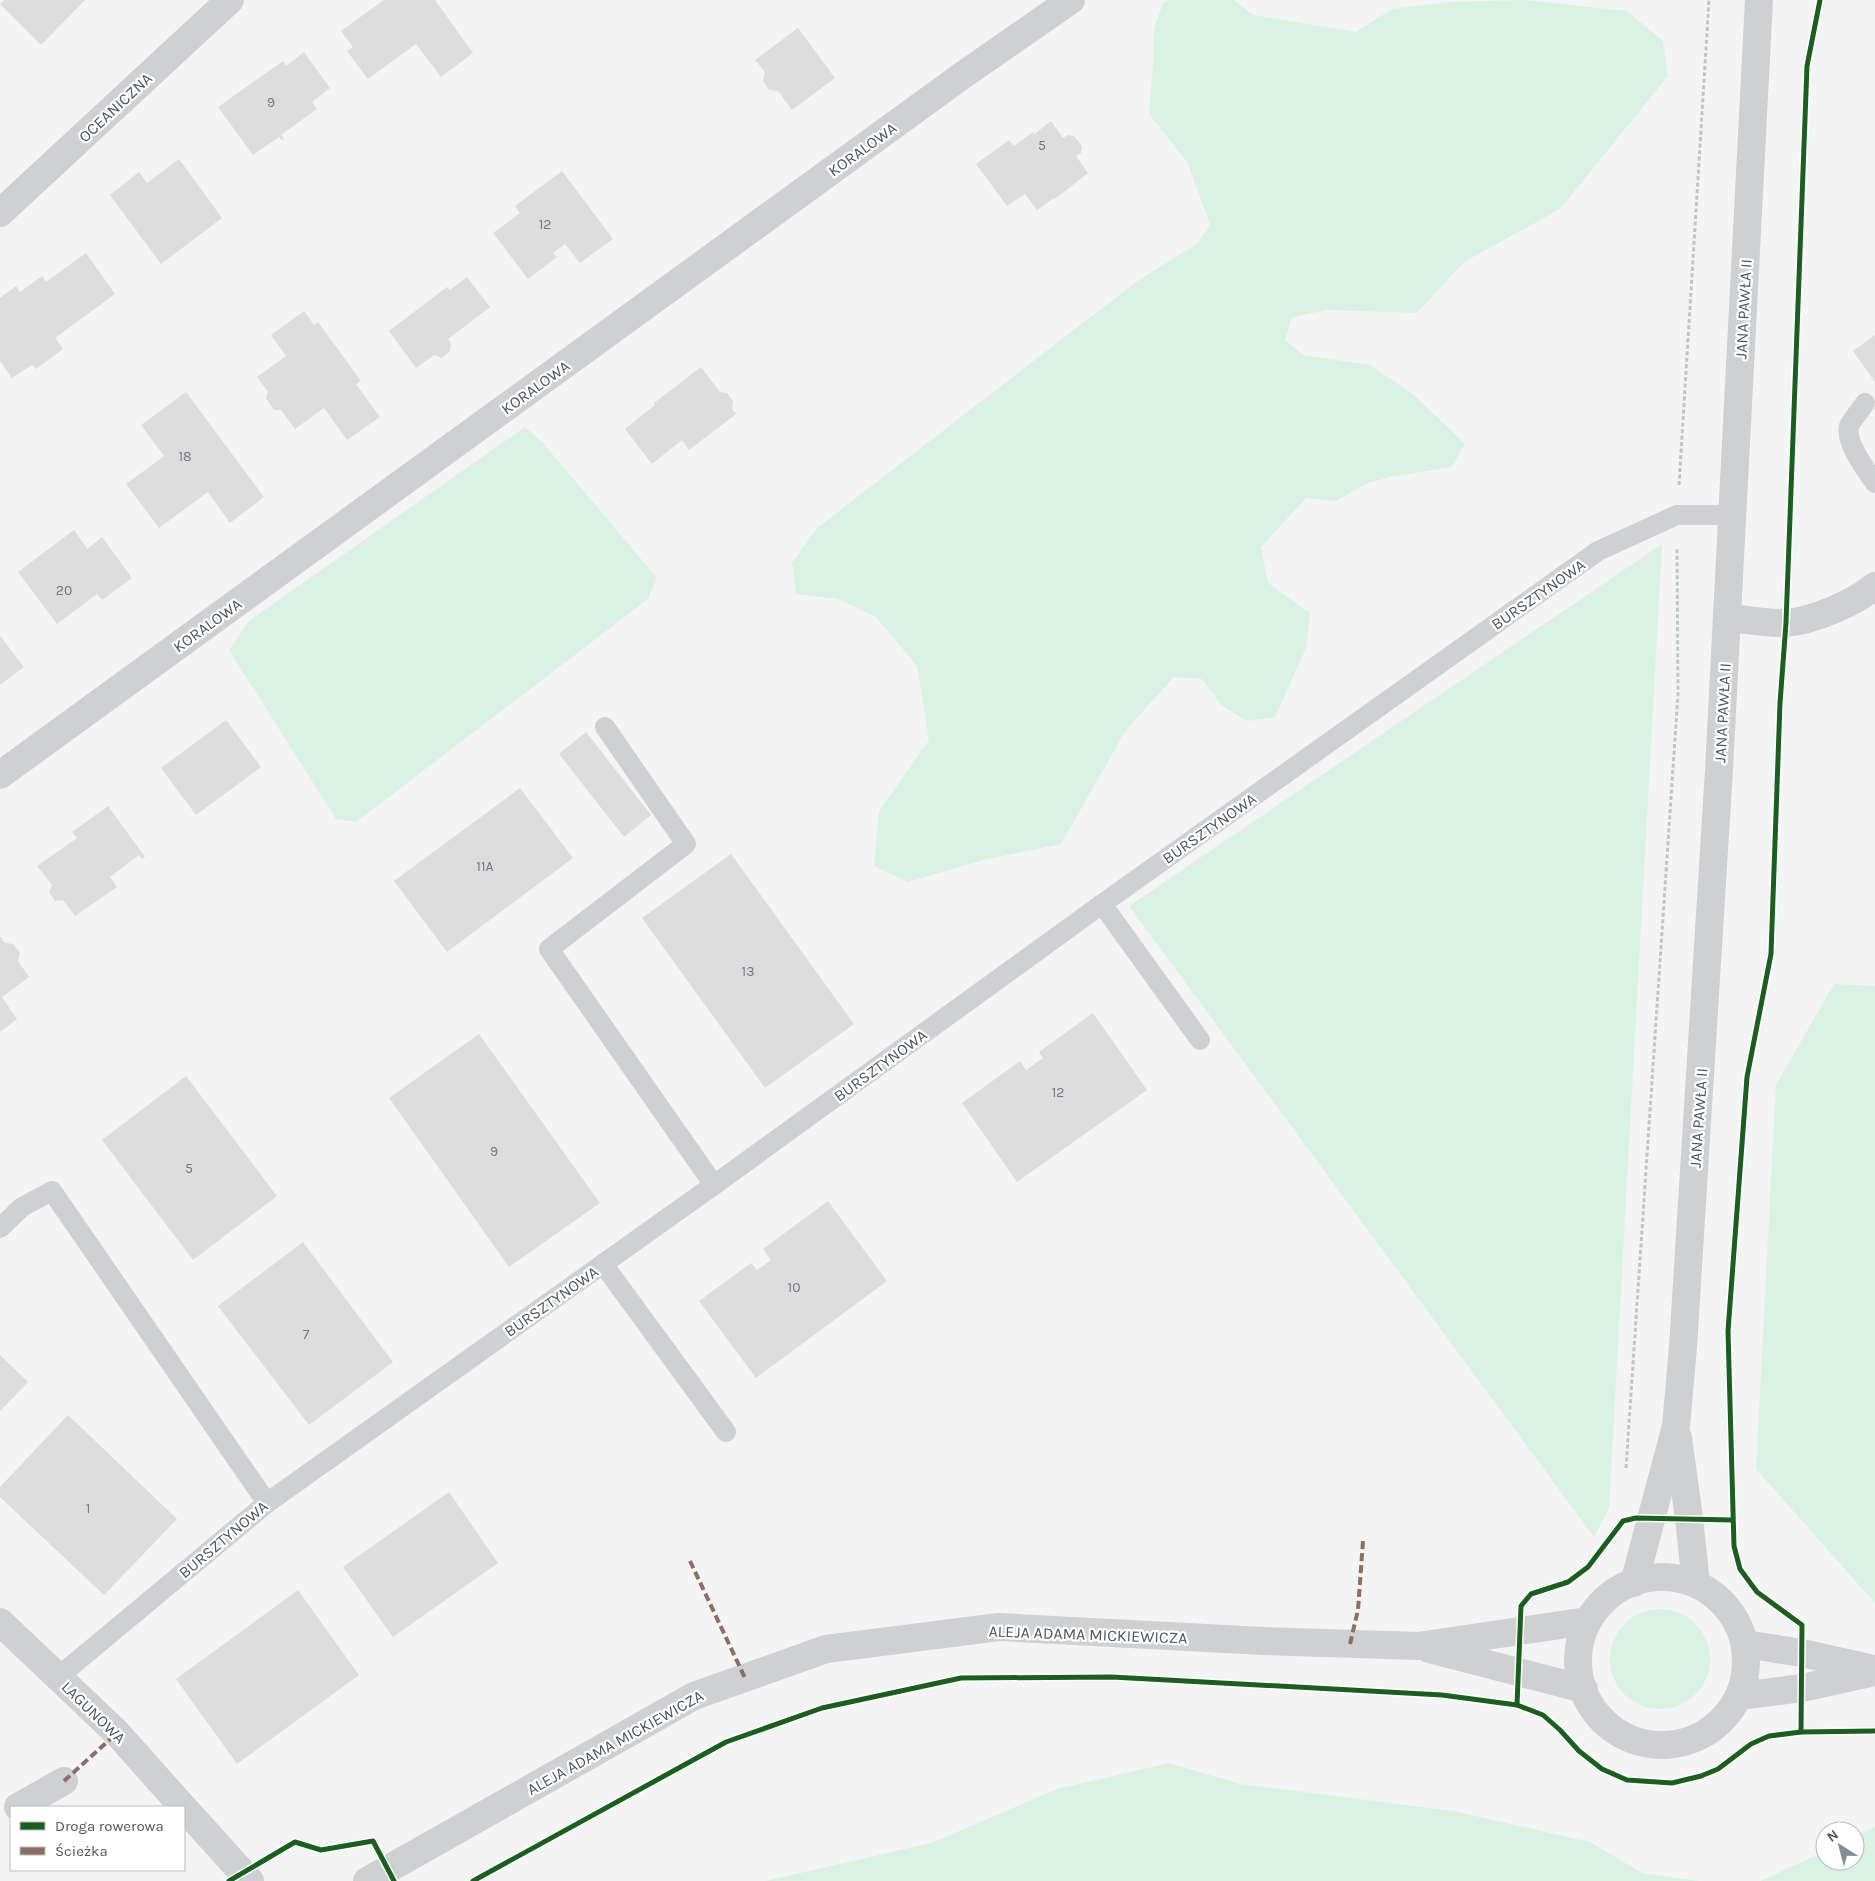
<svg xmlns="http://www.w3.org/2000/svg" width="1875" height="1881" font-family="Karla,sans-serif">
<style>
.green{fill:#d9f2e3}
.building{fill:#ddddde}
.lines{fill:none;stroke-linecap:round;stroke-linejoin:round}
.path{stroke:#bcc7c4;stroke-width:3;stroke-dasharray:4 2.5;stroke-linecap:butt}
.service{stroke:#ced0d2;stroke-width:20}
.minor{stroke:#ced0d2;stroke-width:28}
.quiet{stroke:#8d6e63;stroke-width:4;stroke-dasharray:8 4;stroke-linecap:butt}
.cycleway-casing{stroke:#fff;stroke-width:8}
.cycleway{stroke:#1b5e20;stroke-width:5}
.labels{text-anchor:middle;stroke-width:4.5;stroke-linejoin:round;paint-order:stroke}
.number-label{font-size:14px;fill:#707881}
.street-label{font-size:16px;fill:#4a5661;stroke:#fff}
</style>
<rect width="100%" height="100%" fill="#f4f4f4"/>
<g class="green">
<polygon points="1168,0 1234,0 1253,15 1356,32 1392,9 1450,2 1524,0 1627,11 1663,41 1668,76 1560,209 1464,262 1417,313 1328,310 1292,317 1285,340 1303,355 1370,365 1413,394 1465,444 1452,467 1390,477 1365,484 1336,501 1306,498 1261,547 1268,583 1310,613 1306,648 1275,717 1247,721 1221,705 1202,679 1174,677 1126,730 1061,844 983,860 908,882 874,866 879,811 929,740 917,666 876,617 838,599 796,594 792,563 817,528 1136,282 1198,243 1210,224 1187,162 1149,114 1153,64 1154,29 1163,3"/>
<polygon points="525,427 544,444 657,578 648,599 356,822 336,819 229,650 250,620"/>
<polygon points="1662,544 1609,1508 1594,1537 1129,906"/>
<polygon points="1834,984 1875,986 1875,1603 1756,1469 1776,1085"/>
<circle cx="1660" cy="1659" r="50"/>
<polygon points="1169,1763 1240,1784 1453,1811 1590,1842 1642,1873 1698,1881 766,1881 931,1843 1057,1789"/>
<polygon points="1875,1827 1875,1881 1761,1881 1825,1851 1825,1861 1855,1861 1855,1837"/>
</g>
<g class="building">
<polygon points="5,0 85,0 41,45 0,4"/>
<polygon points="384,0 435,0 473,53 441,77 416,44 368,79 347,51 353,47 341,31"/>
<polygon points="798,28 835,78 792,110 778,91 769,90 763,81 765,72 755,60"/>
<polygon points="304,52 330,88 312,102 317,109 281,135 284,139 282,140 279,137 253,155 218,107 283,61 286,66"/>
<polygon points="1051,121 1063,138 1068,135 1074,136 1082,146 1081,153 1076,156 1088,173 1055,199 1054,198 1037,210 1025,194 1007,206 976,164 1009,140 1014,146 1033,132 1034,134"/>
<polygon points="179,159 222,218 161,264 110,195 139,172 147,183"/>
<polygon points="562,171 613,239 580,263 565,244 553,253 557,257 528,279 493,233 520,213 515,206"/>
<polygon points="86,253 115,294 55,338 63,349 36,369 32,365 12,378 0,361 0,298 16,286 20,292 42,276 46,282"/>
<polygon points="467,277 490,307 448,339 451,344 450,351 442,358 434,355 416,368 389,331 447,287 450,290"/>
<polygon points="304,311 314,325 318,322 361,381 356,384 380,417 347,440 324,408 295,429 281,410 274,410 266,398 268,392 257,377 286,356 271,335"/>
<polygon points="1875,335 1875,382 1853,351"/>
<polygon points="701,367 720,392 727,393 733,401 732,409 736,414 689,450 682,440 652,464 625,429 655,405 654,403"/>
<polygon points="186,392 264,497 230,523 208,492 159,528 126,484 164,456 141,425"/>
<polygon points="74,530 87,549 102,537 132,578 102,600 97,594 57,624 18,572"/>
<polygon points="0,636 24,667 0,685"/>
<polygon points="226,720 261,767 196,815 161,768"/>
<polygon points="586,732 651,815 624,837 559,754"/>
<polygon points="520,788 573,858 447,952 394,881"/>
<polygon points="108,806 145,857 142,859 139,855 110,877 117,887 75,916 63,900 55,901 49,892 52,885 37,866 77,838 72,832"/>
<polygon points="731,854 854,1024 765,1088 642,918"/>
<polygon points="0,936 5,943 13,944 20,953 18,961 29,977 2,997 17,1019 0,1032"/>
<polygon points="1093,1013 1147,1090 1017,1182 962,1103 1020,1061 1026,1070 1043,1058 1039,1052"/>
<polygon points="479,1034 600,1203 509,1267 389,1098"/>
<polygon points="186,1076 277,1196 193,1260 102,1140"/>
<polygon points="828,1201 887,1281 756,1378 699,1301 751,1263 757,1270 771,1260 763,1249"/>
<polygon points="303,1242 393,1362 309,1425 218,1306"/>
<polygon points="0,1355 28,1382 0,1411"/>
<polygon points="68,1415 177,1519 104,1595 0,1497 0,1487"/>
<polygon points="449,1492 498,1563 393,1637 343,1567"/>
<polygon points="298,1590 359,1675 237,1764 176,1679"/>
</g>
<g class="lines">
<g class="path">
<polyline points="1679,485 1709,0"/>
<polyline points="1626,1468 1678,694 1677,548"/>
</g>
<g class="service">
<path d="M1865,403C1861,410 1852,419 1849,426C1845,443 1866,470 1875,483"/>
<polyline points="605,727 686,844 549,949 714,1185"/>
<polyline points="1102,904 1200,1040"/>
<polyline points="0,1228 22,1207 52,1191 267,1503"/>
<polyline points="603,1264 726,1432"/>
<polyline points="58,1677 267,1503 714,1185 1102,904 1598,551 1677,515 1732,515"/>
</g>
<g class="minor">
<polyline points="0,213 230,0"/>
<path d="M1727,618C1746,619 1767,624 1786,623C1812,621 1855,603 1875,586"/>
<polyline points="0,775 963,75 1071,0"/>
<polyline points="1678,1438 1689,1518 1696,1584"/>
<circle cx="1662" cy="1661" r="84"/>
<polyline points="1634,1583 1676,1426 1683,1347 1719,770 1759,0"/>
<polyline points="0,1622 117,1733 183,1807"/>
<polyline points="1745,1644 1802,1653 1874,1669"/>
<polyline points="1429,1649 1584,1689"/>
<polyline points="1739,1696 1802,1688 1875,1672"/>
<polyline points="18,1807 64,1781"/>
<polyline points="184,1808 250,1881"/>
<polyline points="367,1881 694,1696 826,1649 999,1627 1264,1641 1418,1646 1588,1621"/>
</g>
<g class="quiet">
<polyline points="690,1561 745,1678"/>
<polyline points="1350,1644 1358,1610 1363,1541"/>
<polyline points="64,1781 117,1733"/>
</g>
<defs>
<g id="cycleway">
<polyline points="1517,1705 1521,1606 1531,1594 1568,1582 1588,1567 1623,1521 1636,1518 1732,1520"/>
<polyline points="1801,1732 1802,1625 1757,1592 1740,1569 1734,1546 1728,1331 1747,1077 1771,954 1780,703 1786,623 1807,66 1820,0"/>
<polyline points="229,1881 295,1842 321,1850 373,1841 394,1881"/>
<polyline points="473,1881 726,1742 822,1708 961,1678 1112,1677 1442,1695 1517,1705 1543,1715 1560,1730 1579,1751 1602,1769 1627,1780 1672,1783 1701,1776 1718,1769 1751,1744 1769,1736 1801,1732 1875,1731"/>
</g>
</defs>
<use href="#cycleway" class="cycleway-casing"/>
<use href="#cycleway" class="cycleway"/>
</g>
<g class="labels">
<g class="number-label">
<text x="271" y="107">9</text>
<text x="1042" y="150">5</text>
<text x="545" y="229">12</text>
<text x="185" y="461">18</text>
<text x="64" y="595">20</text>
<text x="485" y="871">11A</text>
<text x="748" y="976">13</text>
<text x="1058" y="1097">12</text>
<text x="494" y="1156">9</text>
<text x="189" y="1173">5</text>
<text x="794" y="1292">10</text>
<text x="306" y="1339">7</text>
<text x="88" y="1513">1</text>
</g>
<g class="street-label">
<text transform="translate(115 107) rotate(-43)" y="6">OCEANICZNA</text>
<text transform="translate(862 149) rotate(-36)" y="6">KORALOWA</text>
<text transform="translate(1743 309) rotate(-87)" y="6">JANA PAWŁA II</text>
<text transform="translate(535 387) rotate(-36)" y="6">KORALOWA</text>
<text transform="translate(1538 594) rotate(-35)" y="6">BURSZTYNOWA</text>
<text transform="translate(207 625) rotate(-36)" y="6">KORALOWA</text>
<text transform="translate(1722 713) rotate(-87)" y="6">JANA PAWŁA II</text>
<text transform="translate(1209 828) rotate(-35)" y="6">BURSZTYNOWA</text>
<text transform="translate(880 1065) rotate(-36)" y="6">BURSZTYNOWA</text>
<text transform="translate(1698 1118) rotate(-86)" y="6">JANA PAWŁA II</text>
<text transform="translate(551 1301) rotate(-35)" y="6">BURSZTYNOWA</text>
<text transform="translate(223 1539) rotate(-40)" y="6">BURSZTYNOWA</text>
<text transform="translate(1088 1634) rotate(2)" y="6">ALEJA ADAMA MICKIEWICZA</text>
<text transform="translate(94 1712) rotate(44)" y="6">LAGUNOWA</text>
<text transform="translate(615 1742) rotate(-29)" y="6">ALEJA ADAMA MICKIEWICZA</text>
</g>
</g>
<rect x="10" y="1806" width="175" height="65" fill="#ffffff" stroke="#b7bbc0"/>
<rect x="20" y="1822" width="25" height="8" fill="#1b5e20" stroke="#b7bbc0"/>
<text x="55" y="1831" font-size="15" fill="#4a5661">Droga rowerowa</text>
<rect x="20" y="1847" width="25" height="8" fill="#8d6e63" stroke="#b7bbc0"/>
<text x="55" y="1856" font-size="15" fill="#4a5661">Ścieżka</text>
<g transform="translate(1840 1846) rotate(324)"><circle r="24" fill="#ffffff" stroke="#b7bbc0"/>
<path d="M0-4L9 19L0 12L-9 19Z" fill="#868d94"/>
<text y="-8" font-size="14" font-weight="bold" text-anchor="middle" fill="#4a5661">N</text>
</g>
</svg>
